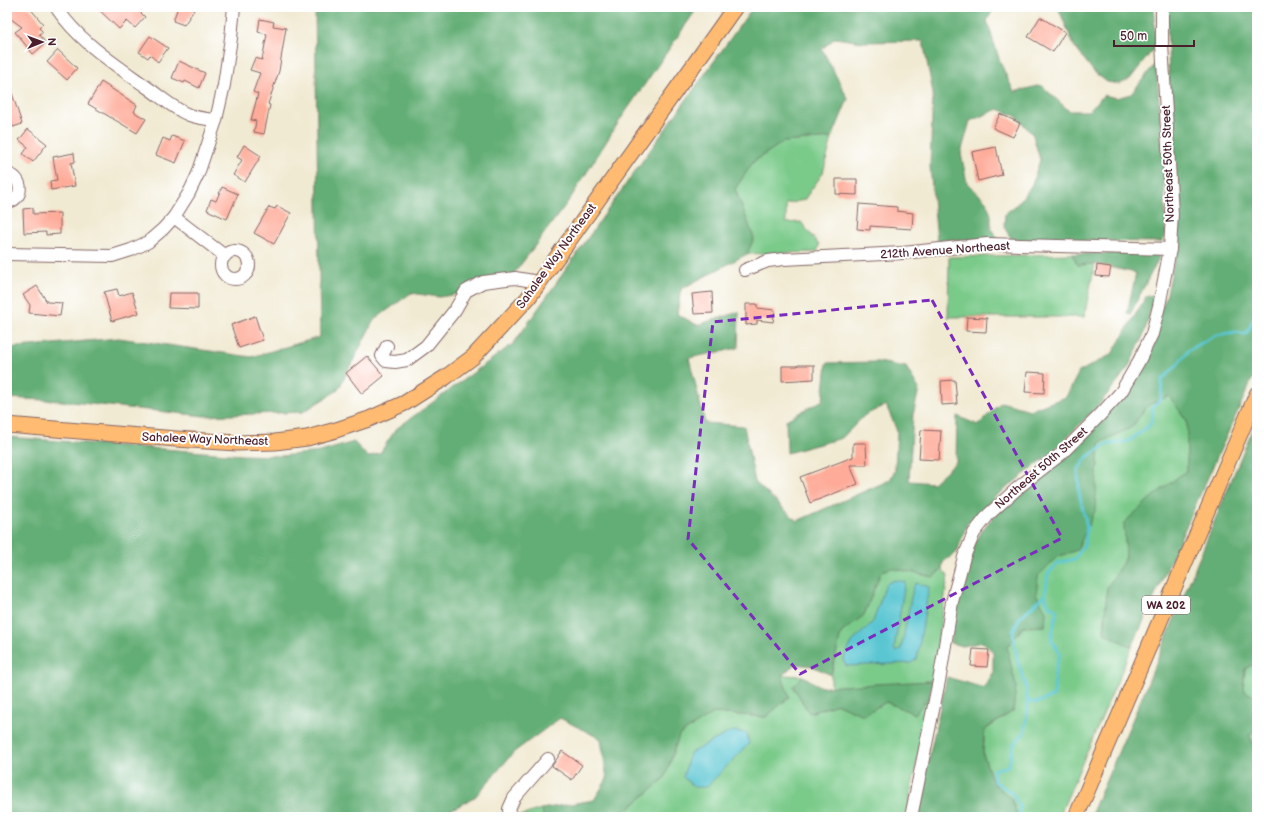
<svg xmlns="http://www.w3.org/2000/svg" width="1264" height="824" font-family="'Balsamiq Sans',sans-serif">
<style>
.green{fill:#7aca8a;stroke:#62745a}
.forest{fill:#63ae76;stroke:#566650}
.water{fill:#5ac6d2;stroke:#52727e}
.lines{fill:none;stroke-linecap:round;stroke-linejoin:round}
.stream{stroke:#5ac6d2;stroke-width:3}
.building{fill:#feab99}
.minor-casing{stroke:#846666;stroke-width:14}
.major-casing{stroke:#846666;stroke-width:17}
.minor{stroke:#fff;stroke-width:12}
.major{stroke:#ffbb71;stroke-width:15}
.marked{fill:none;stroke:#7b2cbf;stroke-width:3;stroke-dasharray:8 5;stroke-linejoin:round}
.labels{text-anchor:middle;stroke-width:4;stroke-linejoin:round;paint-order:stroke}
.shield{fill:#fff;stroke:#80626b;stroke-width:1}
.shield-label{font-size:11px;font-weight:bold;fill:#4a1f2b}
.street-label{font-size:12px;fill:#4a1f2b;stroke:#fff}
</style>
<rect width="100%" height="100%" fill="#fff"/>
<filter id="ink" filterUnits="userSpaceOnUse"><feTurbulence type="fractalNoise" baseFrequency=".025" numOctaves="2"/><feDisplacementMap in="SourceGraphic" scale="8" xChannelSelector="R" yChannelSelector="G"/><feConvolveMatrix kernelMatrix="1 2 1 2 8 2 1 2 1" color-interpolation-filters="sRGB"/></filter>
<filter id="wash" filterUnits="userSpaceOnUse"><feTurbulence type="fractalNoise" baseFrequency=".012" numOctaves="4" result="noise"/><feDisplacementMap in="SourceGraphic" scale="16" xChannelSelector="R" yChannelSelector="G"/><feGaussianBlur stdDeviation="0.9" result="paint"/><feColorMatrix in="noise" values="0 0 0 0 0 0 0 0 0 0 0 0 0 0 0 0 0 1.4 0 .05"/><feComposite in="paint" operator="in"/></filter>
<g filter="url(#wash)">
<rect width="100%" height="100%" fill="#f1ead3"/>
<g class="green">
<polygon points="832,138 823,173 804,200 786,204 786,223 801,222 819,245 817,252 747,254 754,238 735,189 753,162 783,142"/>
<polygon points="1072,254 1078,265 1095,264 1084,317 948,317 949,257"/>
<polygon points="1170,396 1187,421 1187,470 1151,498 1124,523 1126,557 1107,588 1104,633 1132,647 1059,817 1016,817 1017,814 1011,798 993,783 983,754 985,730 1013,711 1016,686 1007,647 1023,627 1045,626 1046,611 1036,594 1038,576 1057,557 1077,550 1098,468 1099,443 1132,427 1148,405"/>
<polygon points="891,568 933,577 942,569 948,576 932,681 831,687 831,675 841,633 864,615 880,574 884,570"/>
<polygon points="1257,662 1257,698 1243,690 1245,669"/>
<polygon points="782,675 803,676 793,686 809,713 838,704 863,715 886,702 915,714 930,695 906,817 606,817 629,809 665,778 679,735 714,713 766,717 789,697"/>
<polygon points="1257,728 1257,752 1249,735"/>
<polygon points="541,809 544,817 519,817 520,816"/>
</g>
<g class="forest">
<polygon points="315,7 698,7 620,120 570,199 504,287 439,297 411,293 374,320 338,390 303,412 204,416 62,401 7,398 7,348 119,338 251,357 320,337"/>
<polygon points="753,7 994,7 987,21 1000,62 1014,92 1041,85 1069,111 1089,111 1104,95 1116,98 1131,94 1156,63 1163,155 1166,235 1162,242 1012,240 1004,227 1005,214 1017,204 1031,187 1040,160 1033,135 1016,116 998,109 970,121 961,153 967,183 986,201 991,215 991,229 999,240 937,240 930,166 933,93 923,41 863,42 835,38 822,49 848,99 832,138 783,142 753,162 735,189 754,238 747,254 681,289 677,314 697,325 739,312 738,348 689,358 705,423 744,426 755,482 797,521 890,480 895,470 897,431 886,405 865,415 842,438 787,453 786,420 823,400 827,363 878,362 906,367 919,389 913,415 909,481 933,483 956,462 957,416 978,425 1001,402 1030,410 1066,397 1079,372 1112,354 1147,295 1155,297 1143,336 1128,368 1098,406 1050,454 995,497 967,524 957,552 943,562 942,569 933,577 891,568 884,570 880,574 864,615 841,633 831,675 812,666 795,664 782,675 789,697 766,717 714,713 679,735 665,778 628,809 606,817 544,817 541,809 594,800 607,779 601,739 560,718 514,752 474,798 437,817 7,817 7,437 242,455 280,456 320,452 354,442 368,457 380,453 396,429 514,343 628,181"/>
<polygon points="1058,7 1154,7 1155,47 1130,79 1119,84 1107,82 1094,72 1074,46"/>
<path d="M1167,7H1257V368L1132,647L1104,633L1107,588L1126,557L1124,523L1151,498L1187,470V421L1169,396L1148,405L1132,427L1099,443L1095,511L1077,550L1057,557L1038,576L1036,594L1046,611L1045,626L1023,627L1007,647L1016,686L1013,711L984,730L983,754L993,783L1011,798L1017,814L1016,817H918L922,789L947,677L984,688L993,673V652L983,642L963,646L950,643C957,605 962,564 982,531C986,524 993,518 998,512L1118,401L1166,298L1176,253L1178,217L1169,83Z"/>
<polygon points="1156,253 1159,258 1130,314 1127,313 1136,273 1095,264 1078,265 1072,254"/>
<polygon points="1257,418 1257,662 1245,669 1243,690 1257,698 1257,728 1249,735 1257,752 1257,817 1090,817 1137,709"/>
<polygon points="803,676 821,687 932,681 930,695 915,714 886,702 863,715 838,704 809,713 793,686"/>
</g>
<g class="water">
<polygon points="894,580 905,582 894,649 896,652 901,649 913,588 916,583 929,587 917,659 911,663 846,666 843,660 852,642 873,622 886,584"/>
<polygon points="732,731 747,733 749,744 706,787 694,787 683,777 690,753"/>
</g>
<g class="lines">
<g class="stream">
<polyline points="1027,700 1036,703 1054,696 1055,670 1060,654 1051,639 1057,610 1048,605 1045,595"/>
<polyline points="1019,817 1020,807 1012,793 994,781 993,770 1009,766 1013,745 1024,733 1028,711 1026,686 1017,659 1013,631 1020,617 1045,595 1048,574 1058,563 1075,559 1085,543 1087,527 1079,493 1078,470 1087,457 1105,445 1129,441 1150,425 1153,414 1152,408 1161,399 1162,380 1176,366 1189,350 1216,335 1236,332 1246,334 1249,329 1252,321 1257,319"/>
</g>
</g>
<g id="blocks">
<g class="building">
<polygon points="7,7 29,7 43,24 39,28 43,32 39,35 46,43 33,54 15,32 22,27 7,16"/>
<polygon points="96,7 135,7 145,17 135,28 127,21 119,29"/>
<polygon points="178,7 196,7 184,25 173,21"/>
<polygon points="1040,17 1065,32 1053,52 1028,37"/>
<polygon points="260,19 274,22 273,26 286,28 279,71 268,104 270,105 264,134 254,132 256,121 251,120 258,94 253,92 260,73 250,70 255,58 262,60 267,34 258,32"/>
<polygon points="150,36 168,48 158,62 150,55 148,58 139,52"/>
<polygon points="58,50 77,68 67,80 47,62"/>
<polygon points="179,61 205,73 199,88 185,81 184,83 172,78"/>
<polygon points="101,82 137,105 134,112 146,119 137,133 88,104"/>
<polygon points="9,84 22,124 13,127 10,119 7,120 7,85"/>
<polygon points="1000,114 1020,123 1013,137 993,128"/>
<polygon points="28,129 47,144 33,162 23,154 28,147 19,140"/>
<polygon points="172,136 185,141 176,163 156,155 163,138 170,141"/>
<polygon points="244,145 261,156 245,182 233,175 242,160 237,157"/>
<polygon points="996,147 1002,175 978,181 972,152"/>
<polygon points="74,153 75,162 71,163 75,186 51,190 50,181 57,180 53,157"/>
<polygon points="836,179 857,179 857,195 836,194"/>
<polygon points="222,187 238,194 227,219 207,210 211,199 216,201"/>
<polygon points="859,204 897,207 897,211 913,213 912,229 870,226 870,230 857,229"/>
<polygon points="277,206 291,213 274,244 254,233 269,207 275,209"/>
<polygon points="33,208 33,214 60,213 60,234 46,235 46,232 24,233 23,209"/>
<polygon points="1097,265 1111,267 1109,277 1096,276"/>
<polygon points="37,286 47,302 62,303 60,316 29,313 30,305 23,295"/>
<polygon points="117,289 119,296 132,292 139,313 112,321 104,292"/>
<polygon points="712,292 713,313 694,314 692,294"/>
<polygon points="169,293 198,293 198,309 168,308"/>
<polygon points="746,304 757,304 757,308 775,310 773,322 757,320 757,324 746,325"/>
<polygon points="255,316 263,340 239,348 231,325"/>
<polygon points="967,317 987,318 986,332 966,331"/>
<polygon points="367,356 384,376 362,394 346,373"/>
<polygon points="798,365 814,365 814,379 782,381 782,366 798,366"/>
<polygon points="1027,372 1045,373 1044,393 1025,392"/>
<polygon points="955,380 957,404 942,405 941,381"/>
<polygon points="921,430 941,431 939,460 919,459"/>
<polygon points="853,443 866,443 867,465 850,465 858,484 810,503 800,477 853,457"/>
<polygon points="973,649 989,650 987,667 971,666"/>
<polygon points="562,751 582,765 572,780 552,766"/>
</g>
</g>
</g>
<g filter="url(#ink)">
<use href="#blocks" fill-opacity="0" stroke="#846666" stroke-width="1"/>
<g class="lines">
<defs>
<g id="minor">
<path d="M56,7C78,41 116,65 148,88C161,97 174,109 189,115C197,118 207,119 216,120"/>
<path d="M7,174C24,177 24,200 7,202"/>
<polyline points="174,217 225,256"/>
<circle cx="235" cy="265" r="14"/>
<polyline points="7,254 112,256 131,250 148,242 163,229 174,217 189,193 198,174 216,120 224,85 231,38 234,7"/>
<polyline points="745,270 768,261 784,259 903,253 987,244 1170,249"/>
<polyline points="387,346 382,356 386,361 395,362 407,360 426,346 455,310 466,291 483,282 515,278 539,282"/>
<polyline points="510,817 509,809 514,798 548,759"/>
<polyline points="911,817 940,676 952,602 964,557 974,533 989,514 1020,486 1061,454 1100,415 1121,392 1139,361 1152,334 1159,306 1170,249 1172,214 1162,44 1162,7"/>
</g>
<g id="major">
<polyline points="7,425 176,439 237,443 275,442 307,438 336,430 369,419 405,403 446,377 473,357 528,298 735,7"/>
<polyline points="1076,817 1257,394"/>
</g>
</defs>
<use href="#minor" class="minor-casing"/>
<use href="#major" class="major-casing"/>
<use href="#minor" class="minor"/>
<use href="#major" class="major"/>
</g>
</g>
<path class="marked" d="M932,300L1062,538L800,674L688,539L713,322Z"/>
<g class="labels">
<rect class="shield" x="1142" y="596" width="48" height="18" rx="3"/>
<g class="shield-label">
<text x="1166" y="609">WA 202</text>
</g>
<g class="street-label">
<text transform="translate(1168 164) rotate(-92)" y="4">Northeast 50th Street</text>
<text transform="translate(945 250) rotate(-4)" y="4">212th Avenue Northeast</text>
<text transform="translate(556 256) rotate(-54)" y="4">Sahalee Way Northeast</text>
<text transform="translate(205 439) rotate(2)" y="4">Sahalee Way Northeast</text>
<text transform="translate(1041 468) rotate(-41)" y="4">Northeast 50th Street</text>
</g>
</g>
<rect width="1264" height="824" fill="none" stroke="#fff" stroke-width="24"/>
<g transform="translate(42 42) rotate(89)" stroke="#ffffff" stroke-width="3" paint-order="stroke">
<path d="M0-3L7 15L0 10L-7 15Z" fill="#4a1f2b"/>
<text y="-6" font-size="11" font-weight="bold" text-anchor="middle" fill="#4a1f2b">N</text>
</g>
<path d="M1114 40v6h80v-6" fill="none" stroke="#4a1f2b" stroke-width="2"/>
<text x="1120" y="40" font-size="12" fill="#4a1f2b" stroke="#ffffff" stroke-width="3" paint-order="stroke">50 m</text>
</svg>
